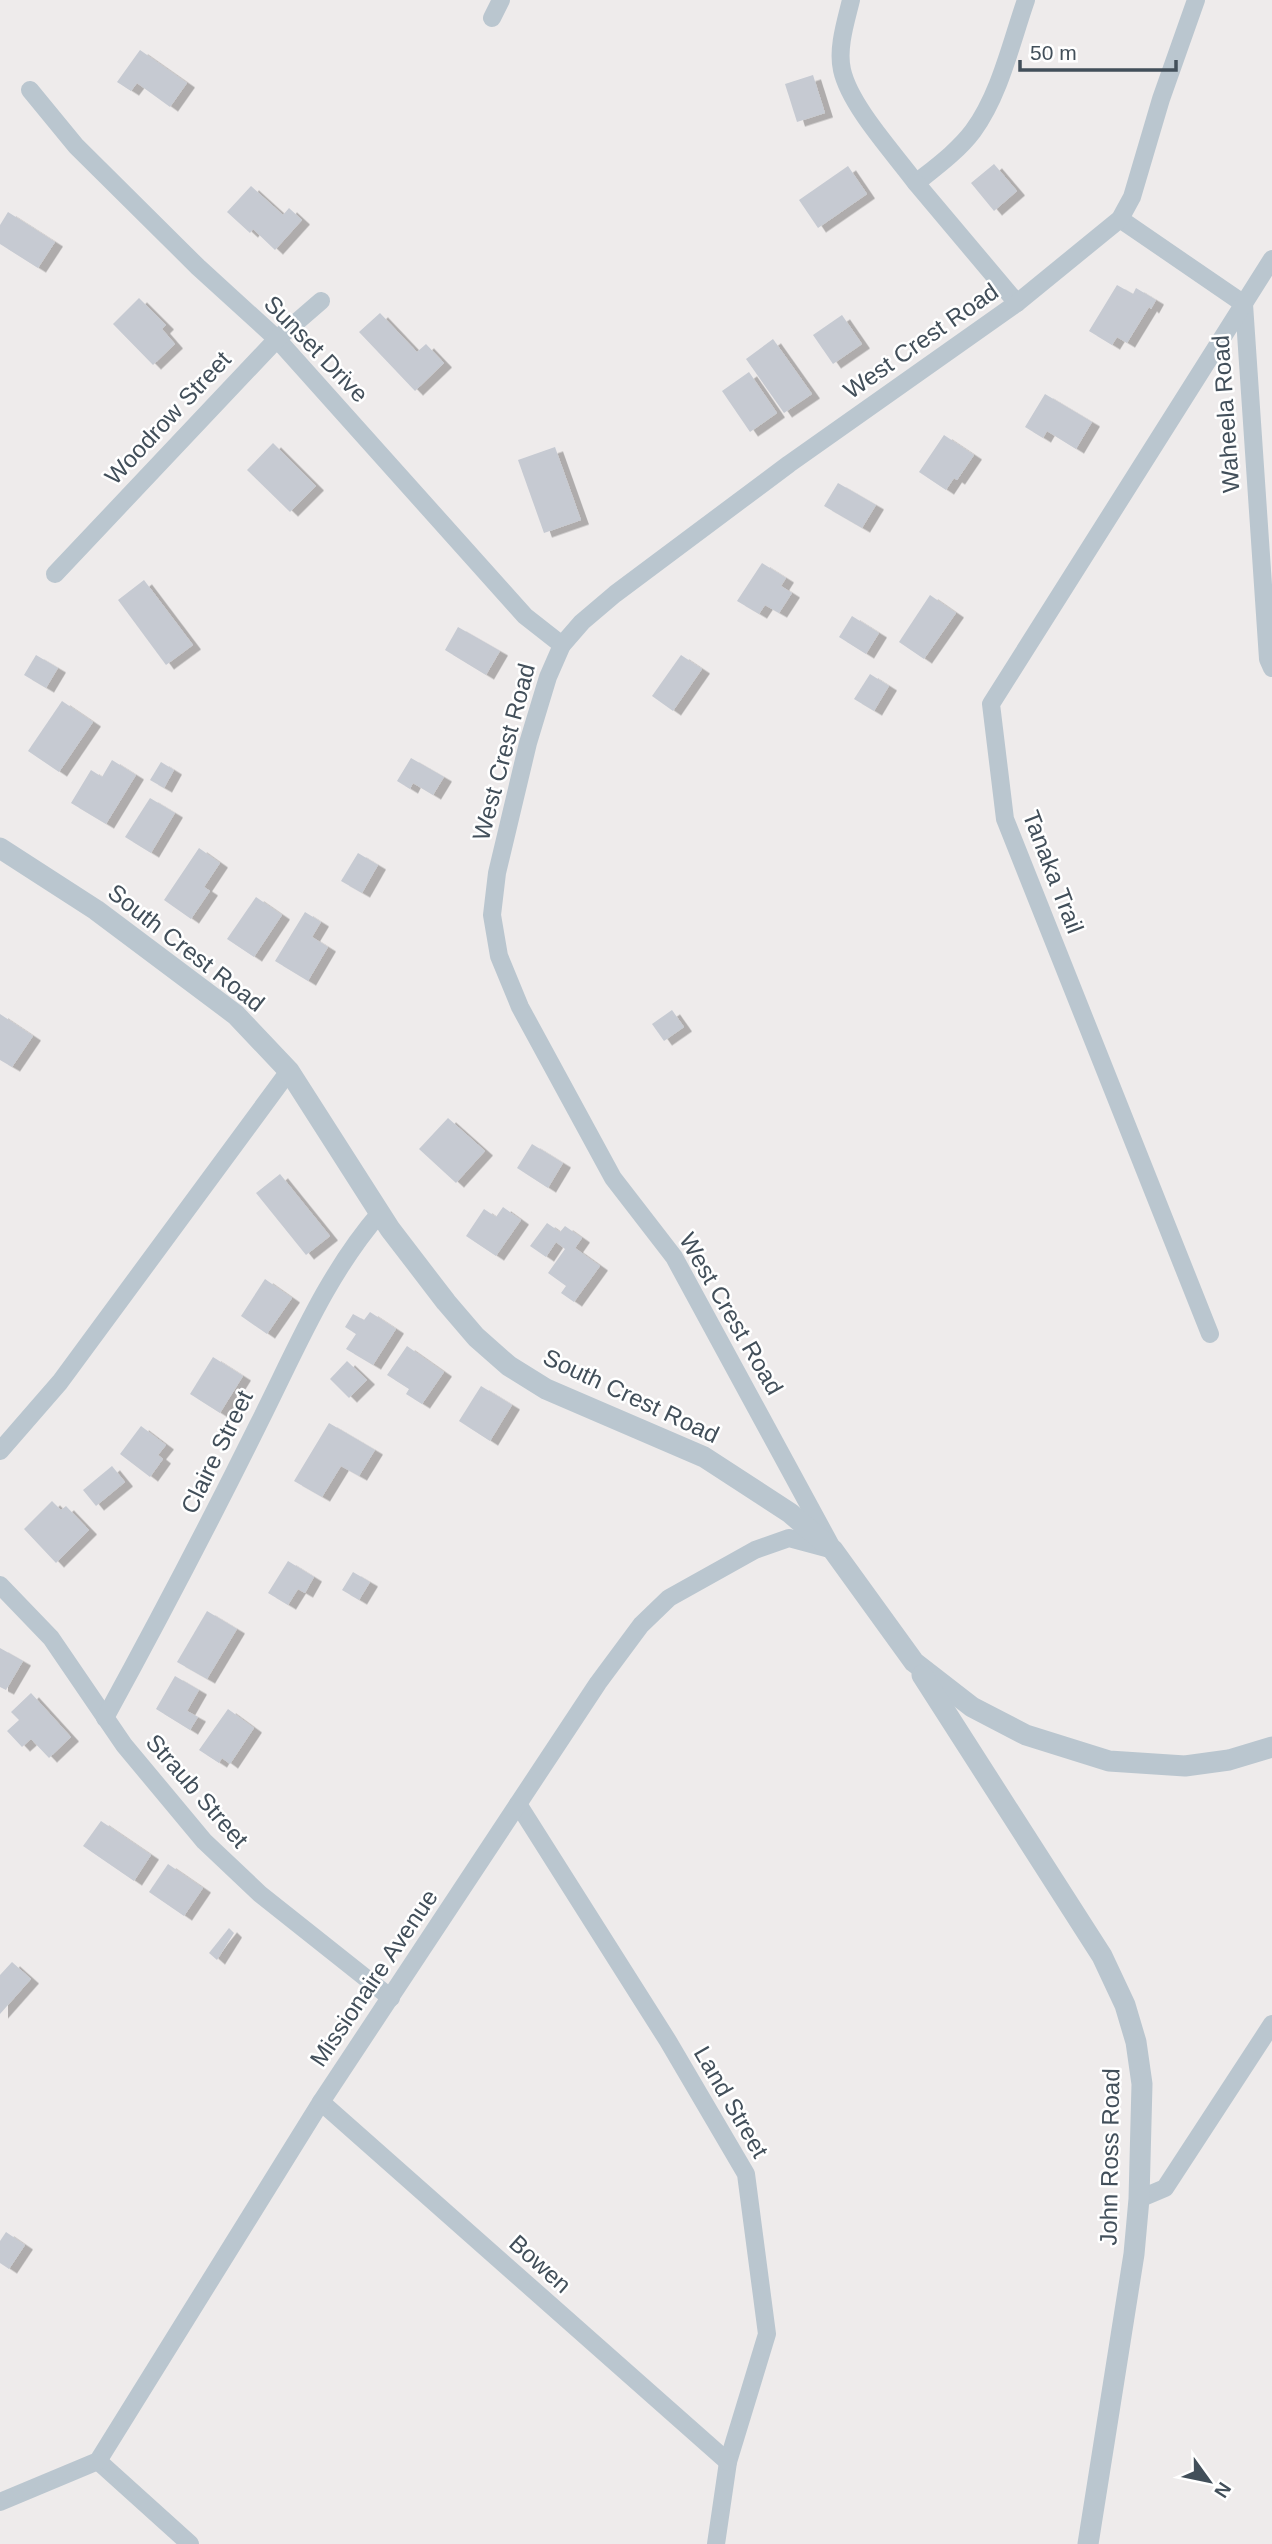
<svg xmlns="http://www.w3.org/2000/svg" width="1272" height="2544" font-family="Arial,sans-serif">
<style>
.building{fill:#c6cad2;filter:url(#shadow)}
.lines{fill:none;stroke-linecap:round;stroke-linejoin:round}
.minor{stroke:#bac6cf;stroke-width:18}
.tertiary{stroke:#bac6cf;stroke-width:21}
.labels{text-anchor:middle;stroke-width:5;stroke-linejoin:round;paint-order:stroke}
.street-label{font-size:24px;fill:#424f5a;stroke:#fff}
</style>
<defs>
<filter id="shadow"><feDropShadow dx="8" dy="4.5" stdDeviation="0" flood-color="#0004"/></filter>
</defs>
<rect width="100%" height="100%" fill="#eeebeb"/>
<g class="building">
<polygon points="140,50 187,83 170,107 137,83 131,91 117,82"/>
<polygon points="813,75 825,113 797,122 785,84"/>
<polygon points="994,164 1017,191 994,211 971,183"/>
<polygon points="848,166 867,194 818,228 799,200"/>
<polygon points="251,186 283,215 289,208 302,220 275,250 253,229 250,233 227,212"/>
<polygon points="8,212 55,242 38,268 0,244 0,225"/>
<polygon points="1117,285 1133,294 1136,288 1156,300 1151,309 1149,307 1127,343 1117,337 1112,345 1089,331"/>
<polygon points="139,298 166,325 162,329 175,344 153,365 113,324"/>
<polygon points="380,313 417,352 426,344 444,363 415,391 359,332"/>
<polygon points="842,315 862,344 833,364 813,335"/>
<polygon points="773,339 812,394 784,413 746,359"/>
<polygon points="749,372 777,413 750,432 722,391"/>
<polygon points="1045,394 1092,422 1076,449 1047,431 1043,438 1025,427"/>
<polygon points="944,435 974,455 957,480 954,478 946,490 919,472"/>
<polygon points="273,443 316,486 290,512 247,470"/>
<polygon points="555,447 581,520 544,533 518,460"/>
<polygon points="838,483 876,505 862,528 824,506"/>
<polygon points="762,563 786,578 781,586 792,593 779,613 765,605 759,614 737,601"/>
<polygon points="144,580 193,645 166,665 118,600"/>
<polygon points="930,595 956,613 924,659 899,642"/>
<polygon points="852,616 879,633 866,654 839,637"/>
<polygon points="458,627 500,651 486,675 445,650"/>
<polygon points="36,655 58,668 46,688 24,675"/>
<polygon points="681,655 702,669 673,711 652,696"/>
<polygon points="870,674 889,686 874,711 854,699"/>
<polygon points="62,701 93,722 59,772 28,751"/>
<polygon points="411,758 444,777 433,795 413,783 410,789 397,781"/>
<polygon points="112,760 136,775 106,824 71,803 91,770 102,777"/>
<polygon points="161,762 174,770 164,788 150,780"/>
<polygon points="150,798 175,813 151,853 125,837"/>
<polygon points="199,848 220,863 204,887 210,891 191,919 164,900"/>
<polygon points="358,853 378,865 362,893 341,881"/>
<polygon points="256,897 282,915 254,957 227,939"/>
<polygon points="305,912 321,922 312,937 328,947 308,981 275,961"/>
<polygon points="672,1010 684,1027 664,1041 652,1024"/>
<polygon points="0,1014 33,1036 12,1067 0,1060"/>
<polygon points="448,1118 485,1151 456,1183 419,1149"/>
<polygon points="532,1144 563,1163 548,1188 517,1168"/>
<polygon points="280,1174 330,1236 306,1255 256,1193"/>
<polygon points="503,1207 521,1220 496,1256 466,1236 484,1209 496,1217"/>
<polygon points="547,1223 560,1232 565,1226 582,1238 575,1248 600,1266 574,1302 561,1293 566,1286 548,1273 565,1249 556,1242 546,1257 530,1246"/>
<polygon points="265,1279 292,1298 267,1334 241,1316"/>
<polygon points="370,1312 396,1329 373,1365 346,1349 356,1334 345,1327 353,1314 364,1320"/>
<polygon points="407,1346 444,1372 422,1404 406,1394 409,1389 387,1375"/>
<polygon points="213,1357 243,1376 220,1413 190,1394"/>
<polygon points="347,1361 367,1380 349,1398 330,1379"/>
<polygon points="481,1386 512,1405 490,1441 459,1421"/>
<polygon points="329,1423 375,1450 359,1476 341,1466 322,1497 294,1481"/>
<polygon points="141,1426 166,1445 158,1455 163,1459 150,1477 120,1454"/>
<polygon points="112,1466 125,1482 96,1506 83,1490"/>
<polygon points="52,1501 61,1510 66,1506 89,1530 56,1563 24,1529"/>
<polygon points="288,1561 314,1577 305,1593 298,1589 288,1605 268,1593"/>
<polygon points="353,1572 370,1582 359,1600 342,1590"/>
<polygon points="207,1611 237,1629 207,1679 177,1662"/>
<polygon points="0,1648 23,1661 6,1690 0,1687"/>
<polygon points="175,1676 199,1690 187,1711 198,1717 190,1730 156,1709"/>
<polygon points="31,1693 71,1737 49,1758 31,1739 22,1747 7,1731 19,1720 11,1712"/>
<polygon points="228,1709 254,1728 230,1764 222,1758 219,1763 199,1750"/>
<polygon points="101,1821 151,1855 134,1881 83,1846"/>
<polygon points="168,1864 203,1888 184,1916 149,1892"/>
<polygon points="229,1928 234,1933 217,1960 209,1953"/>
<polygon points="12,1962 31,1979 0,2014 0,1975"/>
<polygon points="6,2232 25,2245 9,2269 0,2263 0,2241"/>
</g>
<g class="lines">
<g class="minor">
<path d="M851,0C846,21 837,48 842,70C850,106 894,153 916,183C936,167 958,151 973,131C1000,94 1011,43 1026,0"/>
<polyline points="492,18 501,0"/>
<polyline points="30,90 76,146 198,267 277,339 525,616 562,645"/>
<polyline points="916,183 1017,303"/>
<polyline points="1120,219 1244,304"/>
<polyline points="1244,304 1268,659 1272,668"/>
<polyline points="55,574 277,339 321,301"/>
<polyline points="1210,1334 1005,819 991,704 1272,259"/>
<polyline points="0,1451 60,1382 289,1071"/>
<polyline points="830,1544 674,1257 613,1178 520,1007 499,956 492,915 497,873 528,743 548,677 562,645 582,622 615,594 789,464 1017,303 1120,219 1132,197 1161,99 1196,0"/>
<polyline points="0,1585 51,1638 124,1745 204,1841 260,1894 391,1998"/>
<path d="M105,1718C158,1621 209,1524 258,1425C295,1352 326,1275 380,1213"/>
<polyline points="518,1804 668,2041 746,2174 767,2334 728,2462 716,2544"/>
<polyline points="321,2102 728,2462"/>
<polyline points="1139,2199 1165,2188 1272,2024"/>
<polyline points="98,2461 190,2544"/>
<polyline points="0,2502 98,2461 321,2102 598,1683 641,1625 669,1598 755,1550 789,1538 830,1549"/>
</g>
<g class="tertiary">
<polyline points="0,848 96,910 236,1015 289,1071 390,1229 446,1302 476,1337 509,1366 546,1389 704,1457 790,1513 833,1550 914,1662 972,1707 1026,1735 1109,1761 1185,1766 1229,1760 1272,1747"/>
<polyline points="922,1675 1102,1956 1125,2005 1136,2042 1142,2084 1139,2199 1134,2254 1088,2544"/>
</g>
</g>
<g class="labels">
<g class="street-label">
<text transform="translate(921 341) rotate(-35)" y="8">West Crest Road</text>
<text transform="translate(316 349) rotate(46)" y="8">Sunset Drive</text>
<text transform="translate(1226 414) rotate(-94)" y="8">Waheela Road</text>
<text transform="translate(168 418) rotate(-47)" y="8">Woodrow Street</text>
<text transform="translate(504 752) rotate(-75)" y="8">West Crest Road</text>
<text transform="translate(1053 872) rotate(69)" y="8">Tanaka Trail</text>
<text transform="translate(186 948) rotate(38)" y="8">South Crest Road</text>
<text transform="translate(731 1314) rotate(60)" y="8">West Crest Road</text>
<text transform="translate(631 1396) rotate(25)" y="8">South Crest Road</text>
<text transform="translate(217 1452) rotate(-64)" y="8">Claire Street</text>
<text transform="translate(197 1791) rotate(49)" y="8">Straub Street</text>
<text transform="translate(374 1978) rotate(-56)" y="8">Missionaire Avenue</text>
<text transform="translate(731 2102) rotate(60)" y="8">Land Street</text>
<text transform="translate(1110 2157) rotate(-89)" y="8">John Ross Road</text>
<text transform="translate(540 2264) rotate(42)" y="8">Bowen</text>
</g>
</g>
<g transform="translate(1209 2481) rotate(123)" stroke="#ffffff" stroke-width="5" paint-order="stroke">
<path d="M0-5L12 26L0 18L-12 26Z" fill="#424f5a"/>
<text y="-10" font-size="19" font-weight="bold" text-anchor="middle" fill="#424f5a">N</text>
</g>
<path d="M1020 60v10h156v-10" fill="none" stroke="#424f5a" stroke-width="3.5"/>
<text x="1030" y="60" font-size="21" fill="#424f5a" stroke="#ffffff" stroke-width="5" paint-order="stroke">50 m</text>
</svg>
